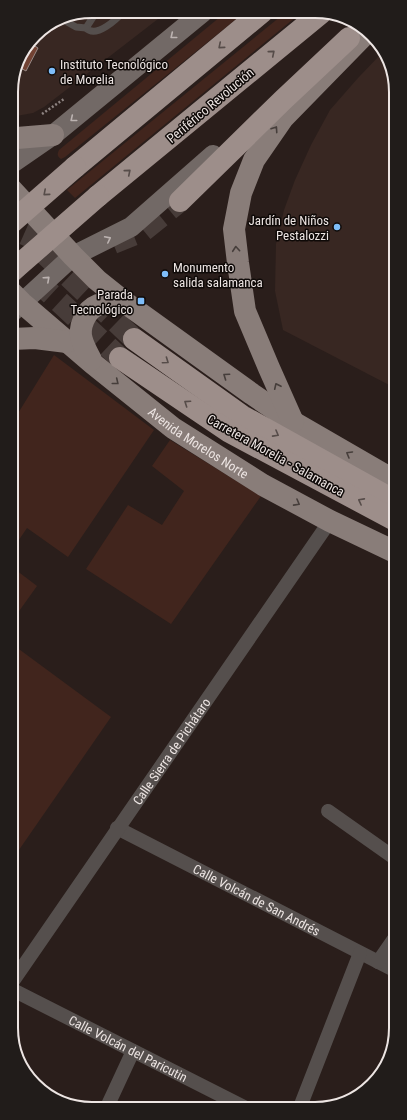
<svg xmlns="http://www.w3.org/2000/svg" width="407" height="1120" font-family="'Roboto Condensed',sans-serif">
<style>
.built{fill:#382722}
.green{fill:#41251d}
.building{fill:#724233;stroke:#978884}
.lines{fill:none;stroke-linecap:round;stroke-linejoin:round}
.highway-tunnel{stroke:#473c39;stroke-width:22;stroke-dasharray:22 11;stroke-linecap:butt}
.path{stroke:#8e8482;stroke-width:2.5;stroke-dasharray:2 2;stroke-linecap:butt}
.lane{stroke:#554f4d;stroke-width:7}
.street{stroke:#554f4d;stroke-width:14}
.secondary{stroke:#726966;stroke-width:20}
.primary{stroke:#897d79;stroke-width:22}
.highway{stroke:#9d8e8a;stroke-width:22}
.highway-bridge{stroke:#9d8e8a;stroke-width:22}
.oneway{stroke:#bcb3b1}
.oneway2{stroke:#564c49}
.oneway3{stroke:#463e3b}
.poi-dot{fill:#7ebdf9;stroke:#0f0a08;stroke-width:1.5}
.labels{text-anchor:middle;stroke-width:3;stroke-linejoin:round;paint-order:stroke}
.poi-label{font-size:13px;fill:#ede5e3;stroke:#0f0a08;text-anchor:start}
.street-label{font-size:13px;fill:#ede5e3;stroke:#0f0a08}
.rim{fill:none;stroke:#ede5e3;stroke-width:2}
</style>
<rect width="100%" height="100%" fill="#2a1e1b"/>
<g class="built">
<polygon points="92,11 167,12 44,107 33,113 11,117 11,87 19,56 38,31 61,17"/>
<polygon points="382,53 394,76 395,388 283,330 275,291 276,244 284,210 295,180 311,145 330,110 358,78"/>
</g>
<g class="green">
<path d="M226,12H245L65,157L61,159C57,156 57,154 59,150Z"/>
<polygon points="286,12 302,12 75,198 67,190"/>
<polygon points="54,355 154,430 68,557 27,528 12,550 12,423"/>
<polygon points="170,440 261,496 171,624 86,569 128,505 162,525 184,491 152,466"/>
<polygon points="12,567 37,586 12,621"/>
<polygon points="12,644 111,717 12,860"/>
</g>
<polygon class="building" points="30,43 38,48 26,71 17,66 19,56"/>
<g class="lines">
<g class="highway-tunnel">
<polyline points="24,234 56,248 61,248"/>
<polyline points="113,243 143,231 180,201"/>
<polyline points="45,254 134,339"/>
<polyline points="11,257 120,358"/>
</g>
<polyline class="path" points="42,114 64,99"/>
<g class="lane">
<path d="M97,11L86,28C96,39 117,19 124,11"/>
<polyline points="60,18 76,27 86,28"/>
</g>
<g class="street">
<polyline points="328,811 396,859"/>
<path id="s1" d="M117,828L396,971"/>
<polyline points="378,962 396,936"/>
<path id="s2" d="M13,981L330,521"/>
<path id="s3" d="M13,990L244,1107"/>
<polyline points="107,1107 133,1051"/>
<polyline points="300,1107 360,953"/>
</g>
<g class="secondary">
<polyline points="11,164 53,135 203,12"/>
<polyline points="12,312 73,256 131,227 213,155"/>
</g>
<g class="primary">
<polyline points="11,136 17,138 53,135"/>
<polyline points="11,189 73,256 97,280 127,304 252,394 293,422 395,481"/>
<path id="s4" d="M11,292L22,303L92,363L173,428L263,485L330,521L395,552"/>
<polyline points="12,339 35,338 67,342"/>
<path d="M91,360C88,354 84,347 82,340C78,328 85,310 98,305C107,302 117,303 127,304"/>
<polyline points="293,422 269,368 245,311 238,263 234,229 241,193 254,160 283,118 367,32"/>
</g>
<g class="highway">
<polyline points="75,167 262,12"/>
<polyline points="98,196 321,13"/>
<polyline points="180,201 283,100 349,38"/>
<polyline points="134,339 242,416 395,501"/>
<polyline points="120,358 228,431 395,520"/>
</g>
<g class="highway-bridge">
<polyline points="11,223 75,167"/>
<polyline points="11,272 98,196"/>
</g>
</g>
<defs><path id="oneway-chevron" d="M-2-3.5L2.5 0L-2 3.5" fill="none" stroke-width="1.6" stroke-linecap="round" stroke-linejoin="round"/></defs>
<g class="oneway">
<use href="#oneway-chevron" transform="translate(173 36) rotate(141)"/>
<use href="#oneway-chevron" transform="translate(73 119) rotate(141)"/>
<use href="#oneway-chevron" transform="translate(108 239) rotate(-27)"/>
<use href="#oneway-chevron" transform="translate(47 279) rotate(-42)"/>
</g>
<g class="oneway2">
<use href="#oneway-chevron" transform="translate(221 46) rotate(140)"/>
<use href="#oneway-chevron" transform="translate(272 53) rotate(-40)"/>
<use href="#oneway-chevron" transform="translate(128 172) rotate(-40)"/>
<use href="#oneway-chevron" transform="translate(46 193) rotate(139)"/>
<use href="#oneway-chevron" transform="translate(166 361) rotate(35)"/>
<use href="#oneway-chevron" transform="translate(187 403) rotate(-146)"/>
<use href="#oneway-chevron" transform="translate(276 434) rotate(29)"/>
<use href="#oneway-chevron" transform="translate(361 501) rotate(-152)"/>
</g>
<g class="oneway3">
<use href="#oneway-chevron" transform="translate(275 129) rotate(-56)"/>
<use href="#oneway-chevron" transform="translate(236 249) rotate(-95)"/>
<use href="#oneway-chevron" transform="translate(226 376) rotate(-145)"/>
<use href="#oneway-chevron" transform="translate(116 382) rotate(39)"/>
<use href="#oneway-chevron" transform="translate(277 386) rotate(-115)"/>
<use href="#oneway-chevron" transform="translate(349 454) rotate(-150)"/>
<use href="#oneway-chevron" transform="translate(297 503) rotate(29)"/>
</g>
<g class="poi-dot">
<circle cx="52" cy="71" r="4"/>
<circle cx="337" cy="227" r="4"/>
<circle cx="165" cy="274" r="4"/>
<rect x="137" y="297" width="8" height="8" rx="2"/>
</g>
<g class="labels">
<g class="poi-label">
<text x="60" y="69">Instituto Tecnológico<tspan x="60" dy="15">de Morelia</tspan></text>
<text x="329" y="225" text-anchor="end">Jardín de Niños<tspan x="329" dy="15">Pestalozzi</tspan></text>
<text x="173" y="272">Monumento<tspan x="173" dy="15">salida salamanca</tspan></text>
<text x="133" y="299" text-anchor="end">Parada<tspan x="133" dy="15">Tecnológico</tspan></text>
</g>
<g class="street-label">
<text transform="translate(210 105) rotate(-40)" y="5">Periférico Revolución</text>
<text dy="5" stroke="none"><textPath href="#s4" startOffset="241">Avenida Morelos Norte</textPath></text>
<text transform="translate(276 455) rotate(29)" y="5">Carretera Morelia - Salamanca</text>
<text dy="5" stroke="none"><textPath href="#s2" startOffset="279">Calle Sierra de Pichátaro</textPath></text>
<text dy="5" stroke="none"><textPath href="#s1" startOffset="157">Calle Volcán de San Andrés</textPath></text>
<text dy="5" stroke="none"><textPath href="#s3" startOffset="129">Calle Volcán del Paricutin</textPath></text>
</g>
</g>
<path d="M0 0H407V1120H0ZM92 18H315A74 74 0 0 1 389 92V1028A74 74 0 0 1 315 1102H92A74 74 0 0 1 18 1028V92A74 74 0 0 1 92 18Z" fill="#211c1a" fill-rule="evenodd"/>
<path class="rim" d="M92 18H315A74 74 0 0 1 389 92V1028A74 74 0 0 1 315 1102H92A74 74 0 0 1 18 1028V92A74 74 0 0 1 92 18Z"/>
</svg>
